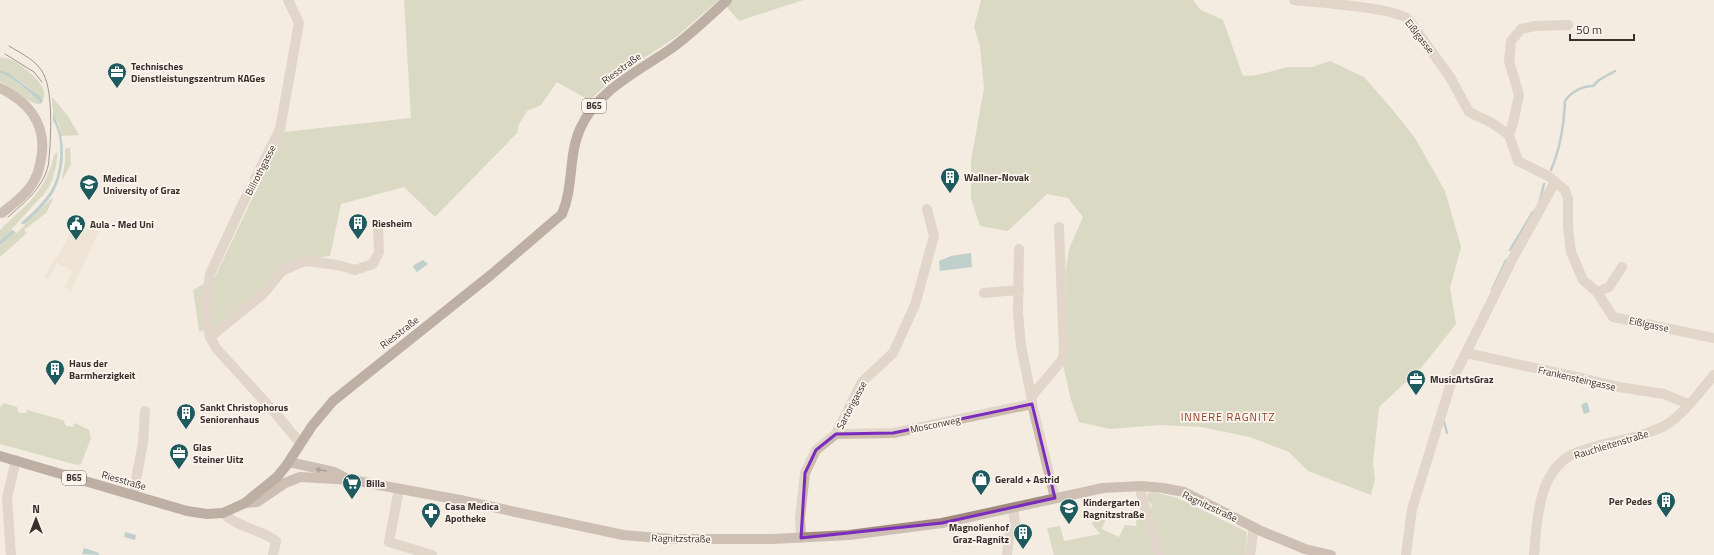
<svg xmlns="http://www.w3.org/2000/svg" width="1714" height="555" font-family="'Titillium Web',sans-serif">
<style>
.green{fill:#b8c4a0}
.plaza{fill:#ecdcc8}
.water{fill:#7fb0b2}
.pier{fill:#f4ebe1}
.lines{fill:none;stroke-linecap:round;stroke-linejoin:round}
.stream{stroke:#7fb0b2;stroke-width:2.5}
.street{stroke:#cdbbac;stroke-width:10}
.secondary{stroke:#a18a7d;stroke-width:10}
.primary{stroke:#7d675c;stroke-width:10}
.tram{stroke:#3b302b;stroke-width:1}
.oneway{fill:#544640}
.marked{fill:none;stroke:#7b2cbf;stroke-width:3;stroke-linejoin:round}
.labels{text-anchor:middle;stroke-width:3.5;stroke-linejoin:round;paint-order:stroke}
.shield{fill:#fbf5ee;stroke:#756b66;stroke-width:1}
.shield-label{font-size:9px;font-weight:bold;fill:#3b302b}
.street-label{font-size:10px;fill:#3b302b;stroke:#fbf5ee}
.poi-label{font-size:10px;font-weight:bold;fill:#3b302b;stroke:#fbf5ee;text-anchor:start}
.neighbourhood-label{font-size:11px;letter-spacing:1px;fill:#8c3b22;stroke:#fbf5ee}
</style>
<rect width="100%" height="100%" fill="#f4ebe1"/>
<g class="green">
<polygon points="404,0 719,0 676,37 615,77 591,99 587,99 557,82 541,105 527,111 519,124 517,133 435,217 404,187 341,204 330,256 299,260 216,328 199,331 193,290 215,277 284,132 411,118"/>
<polygon points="733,0 803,0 739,21 726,6"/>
<polygon points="981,0 1193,0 1201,10 1223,20 1243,76 1257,75 1288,67 1312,67 1330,61 1364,77 1392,109 1415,138 1445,191 1461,247 1450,288 1456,324 1421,368 1379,407 1373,463 1375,479 1371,495 1308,471 1289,452 1250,437 1201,427 1160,425 1110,429 1079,422 1071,400 1062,360 1067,315 1066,269 1069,249 1083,217 1068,198 1047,194 1008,231 980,226 971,199 971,161 984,88 980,46 974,27"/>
<path d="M0,57C3,59 6,57 9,59C19,62 39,79 43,88C45,92 44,97 43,101C34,90 14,75 0,70Z"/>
<path d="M0,73C14,79 32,92 41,104C30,106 12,86 0,82Z"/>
<polygon points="52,97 68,116 79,135 61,136 59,124 53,114"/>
<polygon points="70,147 71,164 63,179 62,179 65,162 65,149"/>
<path d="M58,152L55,172L54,171C53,183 48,188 42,197H41L17,223L19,225L0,241V230C26,204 45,194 54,155Z"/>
<polygon points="52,198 53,199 46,213 24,230 27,233 0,257 0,245 20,227 21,228"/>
<polygon points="4,403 17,407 19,413 26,413 27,410 63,420 66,426 73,427 75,423 89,430 91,438 81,464 77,465 0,444 0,407"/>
<path d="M1153,492L1178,498L1247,532L1245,555H1163L1150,514L1152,505C1148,501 1146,499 1148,493Z"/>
<polygon points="1141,511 1155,555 1054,555 1047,528 1060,526 1064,541 1100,534 1092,524 1099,512 1106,518 1102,529 1119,537 1125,525 1136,526 1137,512"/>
</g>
<polygon class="plaza" points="74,219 78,221 77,223 79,225 91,230 92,228 99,231 71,291 64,287 72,271 57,263 48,280 44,278 55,257 57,258 60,252 73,227 71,226"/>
<g class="water">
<path d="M0,70C10,73 17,79 26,86C30,89 34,92 38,95C65,119 70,160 54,191C43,211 17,230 0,245V241C17,226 37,211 50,192C61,176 64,142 55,124C44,103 22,82 0,73Z"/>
<polygon points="971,253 972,267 940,271 939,261 951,256"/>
<polygon points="423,260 428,264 417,272 413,267 414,265"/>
<polygon points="1587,402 1590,412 1584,414 1581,405"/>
<polygon points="125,532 136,535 135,540 124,537"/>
<polygon points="84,548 99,553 99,555 82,554"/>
</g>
<g class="pier">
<polygon points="43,99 53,111 53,125 38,105 42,103"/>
<polygon points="19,222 25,225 17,233 11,229"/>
</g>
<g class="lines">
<g class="stream">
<path d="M1551,170C1560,149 1564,124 1565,101C1571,92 1582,86 1593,86L1599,80L1615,71"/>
<polyline points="1540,200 1544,184"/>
<polyline points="1510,250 1533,212"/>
<polyline points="1492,290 1506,260"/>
<polyline points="1443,418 1447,433"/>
</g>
<g class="street">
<polyline points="288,0 299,23 280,129 242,205 210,274 206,304 207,323 210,337 216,348 276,414 300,443"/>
<path d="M1294,0C1318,3 1392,7 1408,19L1450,77L1469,112L1492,123L1509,135L1518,161L1548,176L1565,190L1568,199V227L1571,252L1583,280L1597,292L1613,317L1714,338"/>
<polyline points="1509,135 1513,123 1519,95 1509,61 1511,41 1521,29 1535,26 1568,25"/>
<polyline points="1019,249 1018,313 1021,346 1032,400"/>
<polyline points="1597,292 1609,287 1622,267"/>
<polyline points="984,293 1019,290"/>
<polyline points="210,337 263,294 282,271 305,261 338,265 355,270 373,264 379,252 378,227"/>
<polyline points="1466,353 1572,376 1619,387 1664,394 1688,404"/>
<polyline points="1031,397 1062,360 1064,353 1059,227"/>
<polyline points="836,434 893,433 1032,404 1055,498"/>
<polyline points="1141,486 1141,493 1159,555"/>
<polyline points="399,489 389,542 432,555"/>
<polyline points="133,495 143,443 145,411"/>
<path d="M223,513C238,528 260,529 276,541L273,555"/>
<polyline points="801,538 800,518 805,473 816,450 836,434 862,382 893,353 915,305 934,236 927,209"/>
<polyline points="11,555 7,498 16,460"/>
<polyline points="1007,555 1009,536 1015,525 1013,508"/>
<polyline points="1250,555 1254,527"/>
<polyline points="1406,555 1412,509 1451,383 1513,258 1555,182"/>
<path d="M1534,555C1537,519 1538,467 1578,452C1604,442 1634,440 1660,428C1680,420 1700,391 1714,375"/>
</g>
<g class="secondary">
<path d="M0,88C31,103 49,128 40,164C39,170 37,176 34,181C27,194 13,204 2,213"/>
<polyline points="289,462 334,472 346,478"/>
<polyline points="245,503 257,502 285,483 300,477 352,480 460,500 623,535 671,539 773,539 849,535 942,523 1103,488 1141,486 1163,488 1184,492 1261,531 1305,549 1331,555"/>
</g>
<path class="primary" d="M0,456L187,511L207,514L223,513L245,503L277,477L286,466L312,426L333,401L492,274L562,214C574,186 568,156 580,129C597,90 639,71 672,48C692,33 709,17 727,0"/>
<g class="tram">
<polyline points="5,54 34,72 42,82"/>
<path d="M8,217C19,207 33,196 40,184C45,177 49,167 49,158C51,138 53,93 44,75C38,61 22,54 9,46"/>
</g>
</g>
<defs><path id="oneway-solid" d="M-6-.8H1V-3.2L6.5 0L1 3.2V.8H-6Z"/></defs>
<use class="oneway" href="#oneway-solid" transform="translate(321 470) rotate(-169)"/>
<path d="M0 0H1714V555H0ZM1032,404L1055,498L942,523L801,538L805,473L816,450L836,434L893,433Z" fill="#f4ebe1" fill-opacity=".55" fill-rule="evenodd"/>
<path class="marked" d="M1032,404L1055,498L942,523L801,538L805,473L816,450L836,434L893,433Z"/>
<defs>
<symbol id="office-pin" viewBox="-11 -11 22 30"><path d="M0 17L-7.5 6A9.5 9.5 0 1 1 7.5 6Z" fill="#1f5a5e" stroke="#fbf5ee"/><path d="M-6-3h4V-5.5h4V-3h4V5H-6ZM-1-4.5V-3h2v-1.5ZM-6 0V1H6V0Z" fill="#fff"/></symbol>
<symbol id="building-pin" viewBox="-11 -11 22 30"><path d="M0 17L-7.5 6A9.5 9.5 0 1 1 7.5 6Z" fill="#1f5a5e" stroke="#fbf5ee"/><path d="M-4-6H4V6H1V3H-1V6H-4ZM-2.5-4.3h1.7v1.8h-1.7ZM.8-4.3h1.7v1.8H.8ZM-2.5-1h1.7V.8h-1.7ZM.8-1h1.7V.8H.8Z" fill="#fff"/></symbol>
<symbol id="university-pin" viewBox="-11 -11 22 30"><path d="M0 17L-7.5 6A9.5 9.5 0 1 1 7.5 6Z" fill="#1f5a5e" stroke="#fbf5ee"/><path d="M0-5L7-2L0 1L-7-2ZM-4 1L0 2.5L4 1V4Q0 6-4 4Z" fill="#fff"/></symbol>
<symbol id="civic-pin" viewBox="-11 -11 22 30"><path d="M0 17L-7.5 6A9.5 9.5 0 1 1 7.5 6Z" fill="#1f5a5e" stroke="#fbf5ee"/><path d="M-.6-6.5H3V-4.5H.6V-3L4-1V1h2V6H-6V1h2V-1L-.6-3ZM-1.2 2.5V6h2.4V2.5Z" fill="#fff"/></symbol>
<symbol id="shop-pin" viewBox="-11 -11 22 30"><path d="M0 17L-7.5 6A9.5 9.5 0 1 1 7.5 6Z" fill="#1f5a5e" stroke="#fbf5ee"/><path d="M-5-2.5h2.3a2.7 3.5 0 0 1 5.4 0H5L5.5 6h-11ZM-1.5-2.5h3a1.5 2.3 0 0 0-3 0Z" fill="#fff"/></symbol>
<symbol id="supermarket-pin" viewBox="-11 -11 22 30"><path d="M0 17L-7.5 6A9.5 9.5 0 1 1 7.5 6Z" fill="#1f5a5e" stroke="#fbf5ee"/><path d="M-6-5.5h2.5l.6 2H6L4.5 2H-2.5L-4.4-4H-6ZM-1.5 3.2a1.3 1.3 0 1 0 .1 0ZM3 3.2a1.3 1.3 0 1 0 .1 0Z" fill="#fff"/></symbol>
<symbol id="school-pin" viewBox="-11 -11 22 30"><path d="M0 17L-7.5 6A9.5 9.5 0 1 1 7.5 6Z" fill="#1f5a5e" stroke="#fbf5ee"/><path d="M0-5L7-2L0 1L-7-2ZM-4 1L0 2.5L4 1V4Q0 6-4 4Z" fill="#fff"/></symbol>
<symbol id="pharmacy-pin" viewBox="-11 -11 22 30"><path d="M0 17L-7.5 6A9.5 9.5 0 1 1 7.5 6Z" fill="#1f5a5e" stroke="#fbf5ee"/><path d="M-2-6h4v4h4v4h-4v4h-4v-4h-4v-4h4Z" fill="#fff"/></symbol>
</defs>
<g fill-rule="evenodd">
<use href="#office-pin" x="106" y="61" width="22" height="30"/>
<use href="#building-pin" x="939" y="166" width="22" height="30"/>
<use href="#university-pin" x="78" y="173" width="22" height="30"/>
<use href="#building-pin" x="347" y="212" width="22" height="30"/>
<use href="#civic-pin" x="65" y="213" width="22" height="30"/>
<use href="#building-pin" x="44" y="358" width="22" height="30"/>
<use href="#office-pin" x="1405" y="368" width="22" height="30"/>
<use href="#building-pin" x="175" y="402" width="22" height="30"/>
<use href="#office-pin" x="168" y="442" width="22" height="30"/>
<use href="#shop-pin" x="970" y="468" width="22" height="30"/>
<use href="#supermarket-pin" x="341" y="472" width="22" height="30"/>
<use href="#building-pin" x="1655" y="490" width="22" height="30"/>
<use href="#school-pin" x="1058" y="497" width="22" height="30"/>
<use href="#pharmacy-pin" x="420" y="501" width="22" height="30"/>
<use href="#building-pin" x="1012" y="522" width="22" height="30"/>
</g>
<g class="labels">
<g class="shield">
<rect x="582" y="99" width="24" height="14" rx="3"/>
<rect x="62" y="471" width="24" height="14" rx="3"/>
</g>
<g class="shield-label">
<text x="594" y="109">B65</text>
<text x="74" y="481">B65</text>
</g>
<g class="street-label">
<text transform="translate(1420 36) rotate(52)" y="4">Eißlgasse</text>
<text transform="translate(621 68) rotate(-36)" y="4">Riesstraße</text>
<text transform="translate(260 170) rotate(-63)" y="4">Billrothgasse</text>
<text transform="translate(1649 324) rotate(12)" y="4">Eißlgasse</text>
<text transform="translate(399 332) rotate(-38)" y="4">Riesstraße</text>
<text transform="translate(1577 378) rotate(13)" y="4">Frankensteingasse</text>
<text transform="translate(851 405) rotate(-62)" y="4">Sartorigasse</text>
<text transform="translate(935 424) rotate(-12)" y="4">Mosconweg</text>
<text transform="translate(1611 444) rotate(-17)" y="4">Rauchleitenstraße</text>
<text transform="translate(124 480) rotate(16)" y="4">Riesstraße</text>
<text transform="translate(1210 506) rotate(25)" y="4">Ragnitzstraße</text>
<text transform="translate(681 538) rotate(1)" y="4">Ragnitzstraße</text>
</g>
<g class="poi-label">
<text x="131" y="70">Technisches<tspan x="131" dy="12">Dienstleistungszentrum KAGes</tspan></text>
<text x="964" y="181">Wallner-Novak</text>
<text x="103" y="182">Medical<tspan x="103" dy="12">University of Graz</tspan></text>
<text x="372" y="227">Riesheim</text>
<text x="90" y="228">Aula - Med Uni</text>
<text x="69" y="367">Haus der<tspan x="69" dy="12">Barmherzigkeit</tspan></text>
<text x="1430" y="383">MusicArtsGraz</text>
<text x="200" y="411">Sankt Christophorus<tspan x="200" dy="12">Seniorenhaus</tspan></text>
<text x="193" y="451">Glas<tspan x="193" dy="12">Steiner Uitz</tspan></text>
<text x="995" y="483">Gerald + Astrid</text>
<text x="366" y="487">Billa</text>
<text x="1652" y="505" text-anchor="end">Per Pedes</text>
<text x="1083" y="506">Kindergarten<tspan x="1083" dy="12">Ragnitzstraße</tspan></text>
<text x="445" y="510">Casa Medica<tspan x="445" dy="12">Apotheke</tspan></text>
<text x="1009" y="531" text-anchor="end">Magnolienhof<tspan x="1009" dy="12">Graz-Ragnitz</tspan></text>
</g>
<g class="neighbourhood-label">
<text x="1228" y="421">INNERE RAGNITZ</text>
</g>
</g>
<g transform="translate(36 519)" stroke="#fbf5ee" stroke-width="3" paint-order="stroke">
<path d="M0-3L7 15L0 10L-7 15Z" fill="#3b302b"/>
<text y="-6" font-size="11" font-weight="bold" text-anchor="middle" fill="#3b302b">N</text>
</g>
<path d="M1570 34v6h64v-6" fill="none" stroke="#3b302b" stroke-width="2"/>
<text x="1576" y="34" font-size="12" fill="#3b302b" stroke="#fbf5ee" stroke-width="3" paint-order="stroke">50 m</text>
</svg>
